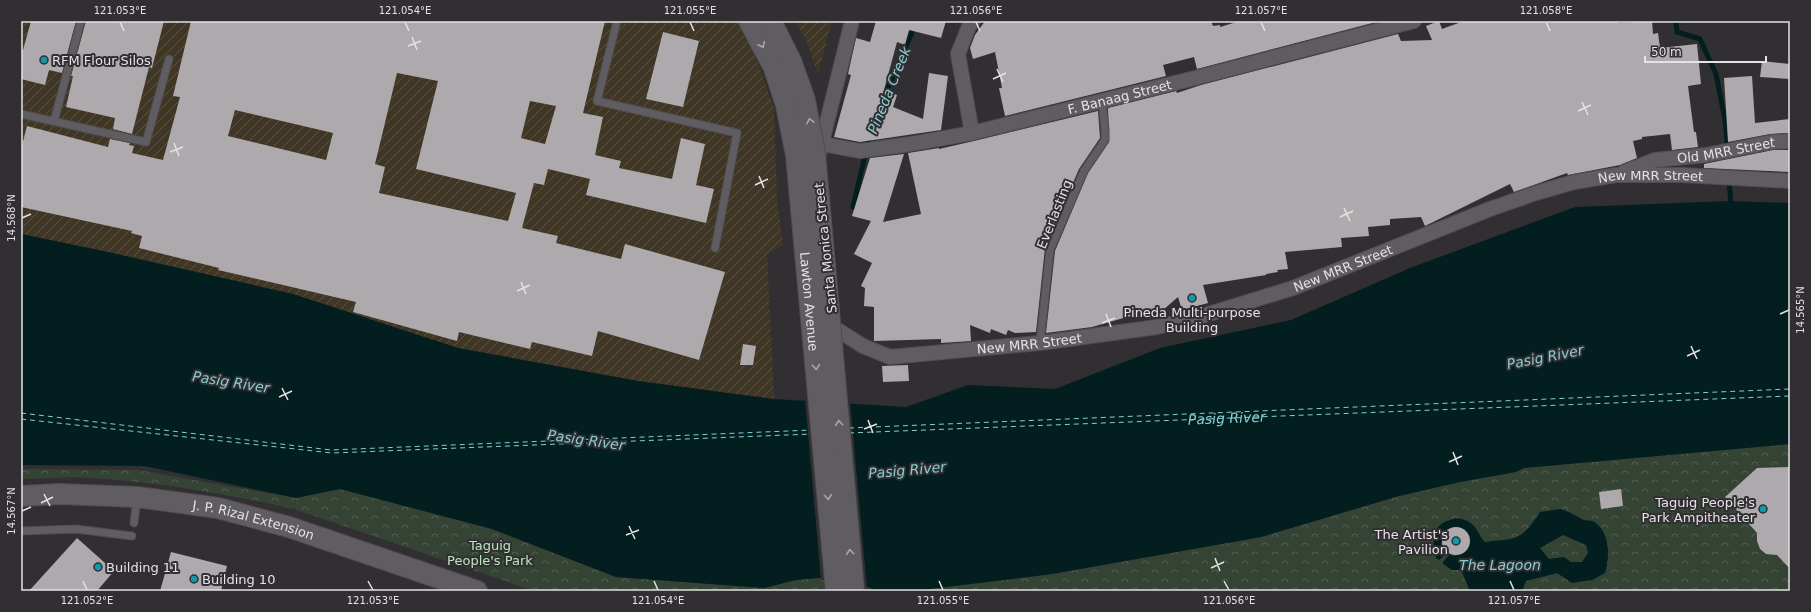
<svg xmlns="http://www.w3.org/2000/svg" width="1811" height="612" font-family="'DejaVu Sans',sans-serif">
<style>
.industrial{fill:url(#industrial-furrows)}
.forest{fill:url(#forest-crowns)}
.water{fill:#031e1f;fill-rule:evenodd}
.pier{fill:#322f33}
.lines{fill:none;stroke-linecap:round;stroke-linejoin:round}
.stream{stroke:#031e1f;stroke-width:5}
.ferry{stroke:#87ced2;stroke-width:1;stroke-dasharray:5 4;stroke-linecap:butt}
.building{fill:#aea9ac;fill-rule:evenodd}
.service-casing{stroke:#4e4c4f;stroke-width:9}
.minor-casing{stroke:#4e4c4f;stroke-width:16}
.secondary-casing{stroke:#4e4c4f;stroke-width:22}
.service{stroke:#605d62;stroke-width:7}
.minor{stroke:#605d62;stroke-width:14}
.secondary{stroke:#605d62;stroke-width:20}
.secondary-bridge-casing{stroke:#4e4c4f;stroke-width:22;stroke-linecap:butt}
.secondary-bridge{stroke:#605d62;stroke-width:20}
.oneway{stroke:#a9a6aa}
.ticks{fill:none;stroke:#e4e2e4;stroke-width:1.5}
.culture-dot{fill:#0f9aa8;stroke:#322f33;stroke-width:1.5}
.labels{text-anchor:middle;stroke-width:4;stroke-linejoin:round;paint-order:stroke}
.poi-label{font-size:13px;fill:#e4e2e4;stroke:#322f33;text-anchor:start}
.street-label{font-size:13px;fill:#e4e2e4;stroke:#322f33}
.park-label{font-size:13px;fill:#bbe4ba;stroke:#322f33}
.water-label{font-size:14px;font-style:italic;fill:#87ced2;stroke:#322f33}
.neatline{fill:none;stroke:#e4e2e4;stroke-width:1.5}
.ticks-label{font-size:10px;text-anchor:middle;fill:#e4e2e4}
</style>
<defs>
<pattern id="industrial-furrows" width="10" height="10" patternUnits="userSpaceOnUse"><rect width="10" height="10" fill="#3f3626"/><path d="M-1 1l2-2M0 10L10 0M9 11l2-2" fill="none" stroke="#5b5345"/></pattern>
<pattern id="forest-crowns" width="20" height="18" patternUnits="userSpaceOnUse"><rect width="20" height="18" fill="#354334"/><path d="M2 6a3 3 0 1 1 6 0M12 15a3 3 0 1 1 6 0" fill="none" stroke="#525e51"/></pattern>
</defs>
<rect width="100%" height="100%" fill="#322f33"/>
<g class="industrial">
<polygon points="21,21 737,21 744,30 762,73 774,109 777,199 783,245 767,254 774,399 638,381 458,348 293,294 108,252 21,234"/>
<polygon points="796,21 832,21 818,74 808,45"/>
</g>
<g class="forest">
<polygon points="1790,444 1790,591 913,591 1052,574 1261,537 1399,496 1460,482 1516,472 1524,468"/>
<path d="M21,469L138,470L296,498L340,489L492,529L616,577L764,588L796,580L831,577L860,584L877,591H529L517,585L294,509V506L293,509C227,494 159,482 91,478C68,476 44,479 21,479Z"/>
</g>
<g class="water">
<polygon points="1730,201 1790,203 1790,444 1524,468 1516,472 1460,482 1399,496 1261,537 1052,574 913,591 877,591 860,584 831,577 796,580 764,588 616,577 492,529 340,489 296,498 144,466 21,465 21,234 108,252 293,294 458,348 638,381 774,399 906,407 968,385 1055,389 1160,348 1291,320 1410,268 1575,207"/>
<path d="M1561,509C1570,512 1576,516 1584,520C1588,521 1593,520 1596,523C1610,534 1610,557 1605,573L1592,580L1572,583L1557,573L1526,581L1522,591H1470L1461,570H1452L1442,563L1450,554L1454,556L1463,553C1480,538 1460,518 1444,533L1441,544L1447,553L1439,560L1436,558C1432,542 1431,525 1450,520C1455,518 1459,518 1465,520C1478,525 1477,534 1485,542C1495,540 1502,541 1510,539C1524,537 1533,523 1540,512ZM1563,535L1586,545L1588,553L1582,562H1571L1564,557L1549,559L1540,548Z"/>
</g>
<polygon class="pier" points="805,399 850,401 867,589 831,579 821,580"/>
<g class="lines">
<g class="stream">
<polyline points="1676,21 1677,32 1700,39 1716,74 1725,120 1728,150"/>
<polyline points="884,97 917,21"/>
<polyline points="1729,178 1731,208"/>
<polyline points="853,207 870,134"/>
</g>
<g class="ferry">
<polyline points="21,413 331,450 812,430"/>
<polyline points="21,419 332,453 812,434"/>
<polyline points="849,428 1790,389"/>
<path id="s1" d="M849,433L1790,396"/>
</g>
</g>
<g class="building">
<polygon points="31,21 76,21 62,73 49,70 45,85 21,79 21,50 23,50"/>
<polygon points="86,21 164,21 152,68 149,67 132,134 113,129 115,118 66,107 73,76 71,76"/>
<path d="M191,21H605L583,113L603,117L595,155L621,161L619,168L672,179L681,138L705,144L696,185L714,189L706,223L586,195L590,179L548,169L544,185L534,183L522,228L558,236L556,243L621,259L625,244L725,272L699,360L598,331L592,356L532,342L530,349L459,332L457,341L353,312L356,302L218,270L219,268L139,248L142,236L131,233L132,231L21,207V149L27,126L108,147L110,139L130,143L129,145L134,146L132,153L163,160L180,97L173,96ZM397,73L438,81L416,169L516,193L508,221L379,193L385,167L375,164ZM530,101L556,106L545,144L521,138ZM235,110L333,133L326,160L228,136Z"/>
<polygon points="876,21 946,21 941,38 909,30 905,45 897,42 884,90 897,95 893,107 923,119 929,73 948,76 941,130 860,142 834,137 851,75 848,74 856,38 870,42"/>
<polygon points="985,21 1211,21 1213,26 1220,25 1220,27 1240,21 1380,21 1197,69 1194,57 1163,65 1166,76 1005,116 999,88 1002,88 995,52 973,59 970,48 975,35"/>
<polygon points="1439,21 1442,29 1464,21 1618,21 1619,23 1652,21 1653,34 1658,33 1660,48 1697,44 1701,84 1688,86 1694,132 1696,132 1698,147 1672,150 1670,134 1642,137 1642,139 1633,141 1637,158 1620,165 1568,175 1567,173 1514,192 1510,184 1425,226 1421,217 1390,219 1390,225 1368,227 1369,236 1341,238 1342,247 1285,252 1288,269 1277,270 1278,272 1266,274 1266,275 1203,285 1208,303 1182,310 1178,297 1156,316 1150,308 1137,319 1134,315 1092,327 1046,333 1055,251 1088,173 1109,142 1108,108 1176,91 1177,93 1201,85 1398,34 1401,41 1432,40 1426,26"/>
<polygon points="663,32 699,41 683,107 646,99"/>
<polygon points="1762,61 1790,64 1790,79 1760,77"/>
<polygon points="1752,76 1755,123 1790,119 1790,133 1770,134 1728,142 1724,78"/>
<polygon points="1098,111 1100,138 1079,169 1045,248 1036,332 1015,333 1008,330 1006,335 991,329 990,333 970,325 971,341 941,343 941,339 874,341 874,307 864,306 865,288 861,286 872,263 854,254 871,221 852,216 870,158 904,154 883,222 921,214 908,153 939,148 939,149 974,141"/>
<polygon points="1773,150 1790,150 1790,172 1704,168 1704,164"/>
<polygon points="743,344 756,346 753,365 740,365"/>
<polygon points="908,365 909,381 883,382 882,366"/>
<polygon points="1790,467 1790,569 1777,555 1766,554 1760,549 1757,541 1757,533 1725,497 1757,468"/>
<polygon points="1621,489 1623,506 1601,509 1599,492"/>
<circle cx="1456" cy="541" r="14"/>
<polygon points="77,538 114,571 97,591 29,591"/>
<polygon points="171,552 227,566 221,591 160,591"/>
</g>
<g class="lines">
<defs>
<g id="service">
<polyline points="617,21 597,101 737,133 715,248"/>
<polyline points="21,114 146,142 169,59"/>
<polyline points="54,121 81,21"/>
<polyline points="1040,343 1050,250 1084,171 1105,140 1105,130 1102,100"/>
<polyline points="134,523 137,499"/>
<polyline points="21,531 76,529 132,536"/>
</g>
<g id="minor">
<polyline points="972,133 958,54 969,26 973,21"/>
<path id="s2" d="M822,144L860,151L911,144L972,133L1195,78L1414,21"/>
<polyline points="818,158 852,21"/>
<path id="s3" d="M1624,172L1655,160L1706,155L1772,142L1790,141"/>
<path id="s4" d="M825,322L863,346L890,357L1040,343L1157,327L1196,318L1293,288L1490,209L1536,193L1574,182L1616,175H1682L1790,181"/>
</g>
<g id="secondary">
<polyline points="749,21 774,68"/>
<polyline points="771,21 791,61"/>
<path id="s5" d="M21,496L59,494L137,497L218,508L289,527L477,591"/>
</g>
</defs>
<use href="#service" class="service-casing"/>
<use href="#minor" class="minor-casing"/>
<use href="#secondary" class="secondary-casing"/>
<use href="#service" class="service"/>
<use href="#minor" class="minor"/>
<use href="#secondary" class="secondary"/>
<defs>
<g id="secondary-bridge">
<polyline points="791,61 805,100 815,153 854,591"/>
<path id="s6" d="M774,68L786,105L796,155L836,591"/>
</g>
</defs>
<use href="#secondary-bridge" class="secondary-bridge-casing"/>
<use href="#secondary-bridge" class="secondary-bridge"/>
</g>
<defs><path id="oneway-chevron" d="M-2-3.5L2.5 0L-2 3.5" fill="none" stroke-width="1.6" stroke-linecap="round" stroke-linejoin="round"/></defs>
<g class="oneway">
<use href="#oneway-chevron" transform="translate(762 45) rotate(64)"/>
<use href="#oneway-chevron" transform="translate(810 121) rotate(-102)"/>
<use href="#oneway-chevron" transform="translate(816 367) rotate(85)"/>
<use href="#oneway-chevron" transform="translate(839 423) rotate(-95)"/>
<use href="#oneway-chevron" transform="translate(828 497) rotate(85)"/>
<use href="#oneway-chevron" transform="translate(850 552) rotate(-95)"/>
</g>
<path class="ticks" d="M120,22L124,31M405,22L409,31M690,22L694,31M976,22L980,31M1261,22L1265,31M1546,22L1550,31M412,37L417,50M408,46L421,41M997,69L1003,82M993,79L1006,73M1582,102L1588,115M1578,111L1591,105M174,143L179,156M170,152L183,147M759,176L764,188M755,185L768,179M1344,208L1350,221M1340,217L1353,211M22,218L31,214M521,282L526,294M517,291L530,285M1106,314L1111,327M1780,314L1789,310M1102,323L1115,318M1691,346L1697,359M1687,356L1700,350M282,388L288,400M279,397L292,391M868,420L873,433M864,429L877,424M1453,452L1458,465M1449,462L1462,456M44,494L50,506M41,503L53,497M22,511L31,507M629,526L635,539M626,535L639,530M1215,558L1220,571M1211,568L1224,562M83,581L87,590M368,581L373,590M654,581L658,590M939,581L943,590M1224,581L1229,590M1510,581L1514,590"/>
<g class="culture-dot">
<circle cx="44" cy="60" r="4"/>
<circle cx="1192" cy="298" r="4"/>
<circle cx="1763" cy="509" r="4"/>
<circle cx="1456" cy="541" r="4"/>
<circle cx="98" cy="567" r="4"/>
<circle cx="194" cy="579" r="4"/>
</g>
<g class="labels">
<g class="poi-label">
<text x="52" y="65">RFM Flour Silos</text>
<text x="1192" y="317" text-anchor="middle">Pineda Multi-purpose<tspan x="1192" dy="15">Building</tspan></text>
<text x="1755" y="507" text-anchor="end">Taguig People's<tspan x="1755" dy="15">Park Ampitheater</tspan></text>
<text x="1448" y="539" text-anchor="end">The Artist's<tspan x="1448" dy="15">Pavilion</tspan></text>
<text x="106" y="572">Building 11</text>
<text x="202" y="584">Building 10</text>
</g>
<g class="street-label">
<text dy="5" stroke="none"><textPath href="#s2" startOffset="304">F. Banaag Street</textPath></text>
<text dy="5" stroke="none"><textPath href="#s3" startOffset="105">Old MRR Street</textPath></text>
<text dy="5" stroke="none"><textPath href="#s4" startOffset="862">New MRR Street</textPath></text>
<text transform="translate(1054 214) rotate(-68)" y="5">Everlasting</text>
<text transform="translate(825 248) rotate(-96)" y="5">Santa Monica Street</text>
<text dy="5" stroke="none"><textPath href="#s4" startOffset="538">New MRR Street</textPath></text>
<text dy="5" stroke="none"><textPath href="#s6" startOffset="237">Lawton Avenue</textPath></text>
<text dy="5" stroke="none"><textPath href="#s4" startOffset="214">New MRR Street</textPath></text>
<text dy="5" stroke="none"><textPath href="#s5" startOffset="235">J. P. Rizal Extension</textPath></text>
</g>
<g class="park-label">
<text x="490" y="550">Taguig<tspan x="490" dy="15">People's Park</tspan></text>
</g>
<g class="water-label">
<text transform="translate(889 90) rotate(-68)" y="5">Pineda Creek</text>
<text transform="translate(1545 357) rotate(-11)" y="5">Pasig River</text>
<text transform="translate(231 382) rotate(9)" y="5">Pasig River</text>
<text dy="5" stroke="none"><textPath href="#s1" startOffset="378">Pasig River</textPath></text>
<text transform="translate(586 440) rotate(8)" y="5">Pasig River</text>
<text transform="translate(907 470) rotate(-5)" y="5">Pasig River</text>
<text x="1500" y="570">The Lagoon</text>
</g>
</g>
<rect width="1811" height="612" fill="none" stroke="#322f33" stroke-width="44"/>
<path d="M1645 56v6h121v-6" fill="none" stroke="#e4e2e4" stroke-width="2"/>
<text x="1651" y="56" font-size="12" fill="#e4e2e4" stroke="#322f33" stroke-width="3" paint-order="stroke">50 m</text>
<rect x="22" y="22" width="1767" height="568" class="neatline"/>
<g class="ticks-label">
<text x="120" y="14">121.053°E</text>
<text x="405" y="14">121.054°E</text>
<text x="690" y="14">121.055°E</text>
<text x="976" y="14">121.056°E</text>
<text x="1261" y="14">121.057°E</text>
<text x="1546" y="14">121.058°E</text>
<text transform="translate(11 218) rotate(-90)" y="4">14.568°N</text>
<text transform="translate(1800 310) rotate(-90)" y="4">14.565°N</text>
<text transform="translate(11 511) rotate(-90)" y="4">14.567°N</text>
<text x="87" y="604">121.052°E</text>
<text x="373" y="604">121.053°E</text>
<text x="658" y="604">121.054°E</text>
<text x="943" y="604">121.055°E</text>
<text x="1229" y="604">121.056°E</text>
<text x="1514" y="604">121.057°E</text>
</g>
</svg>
